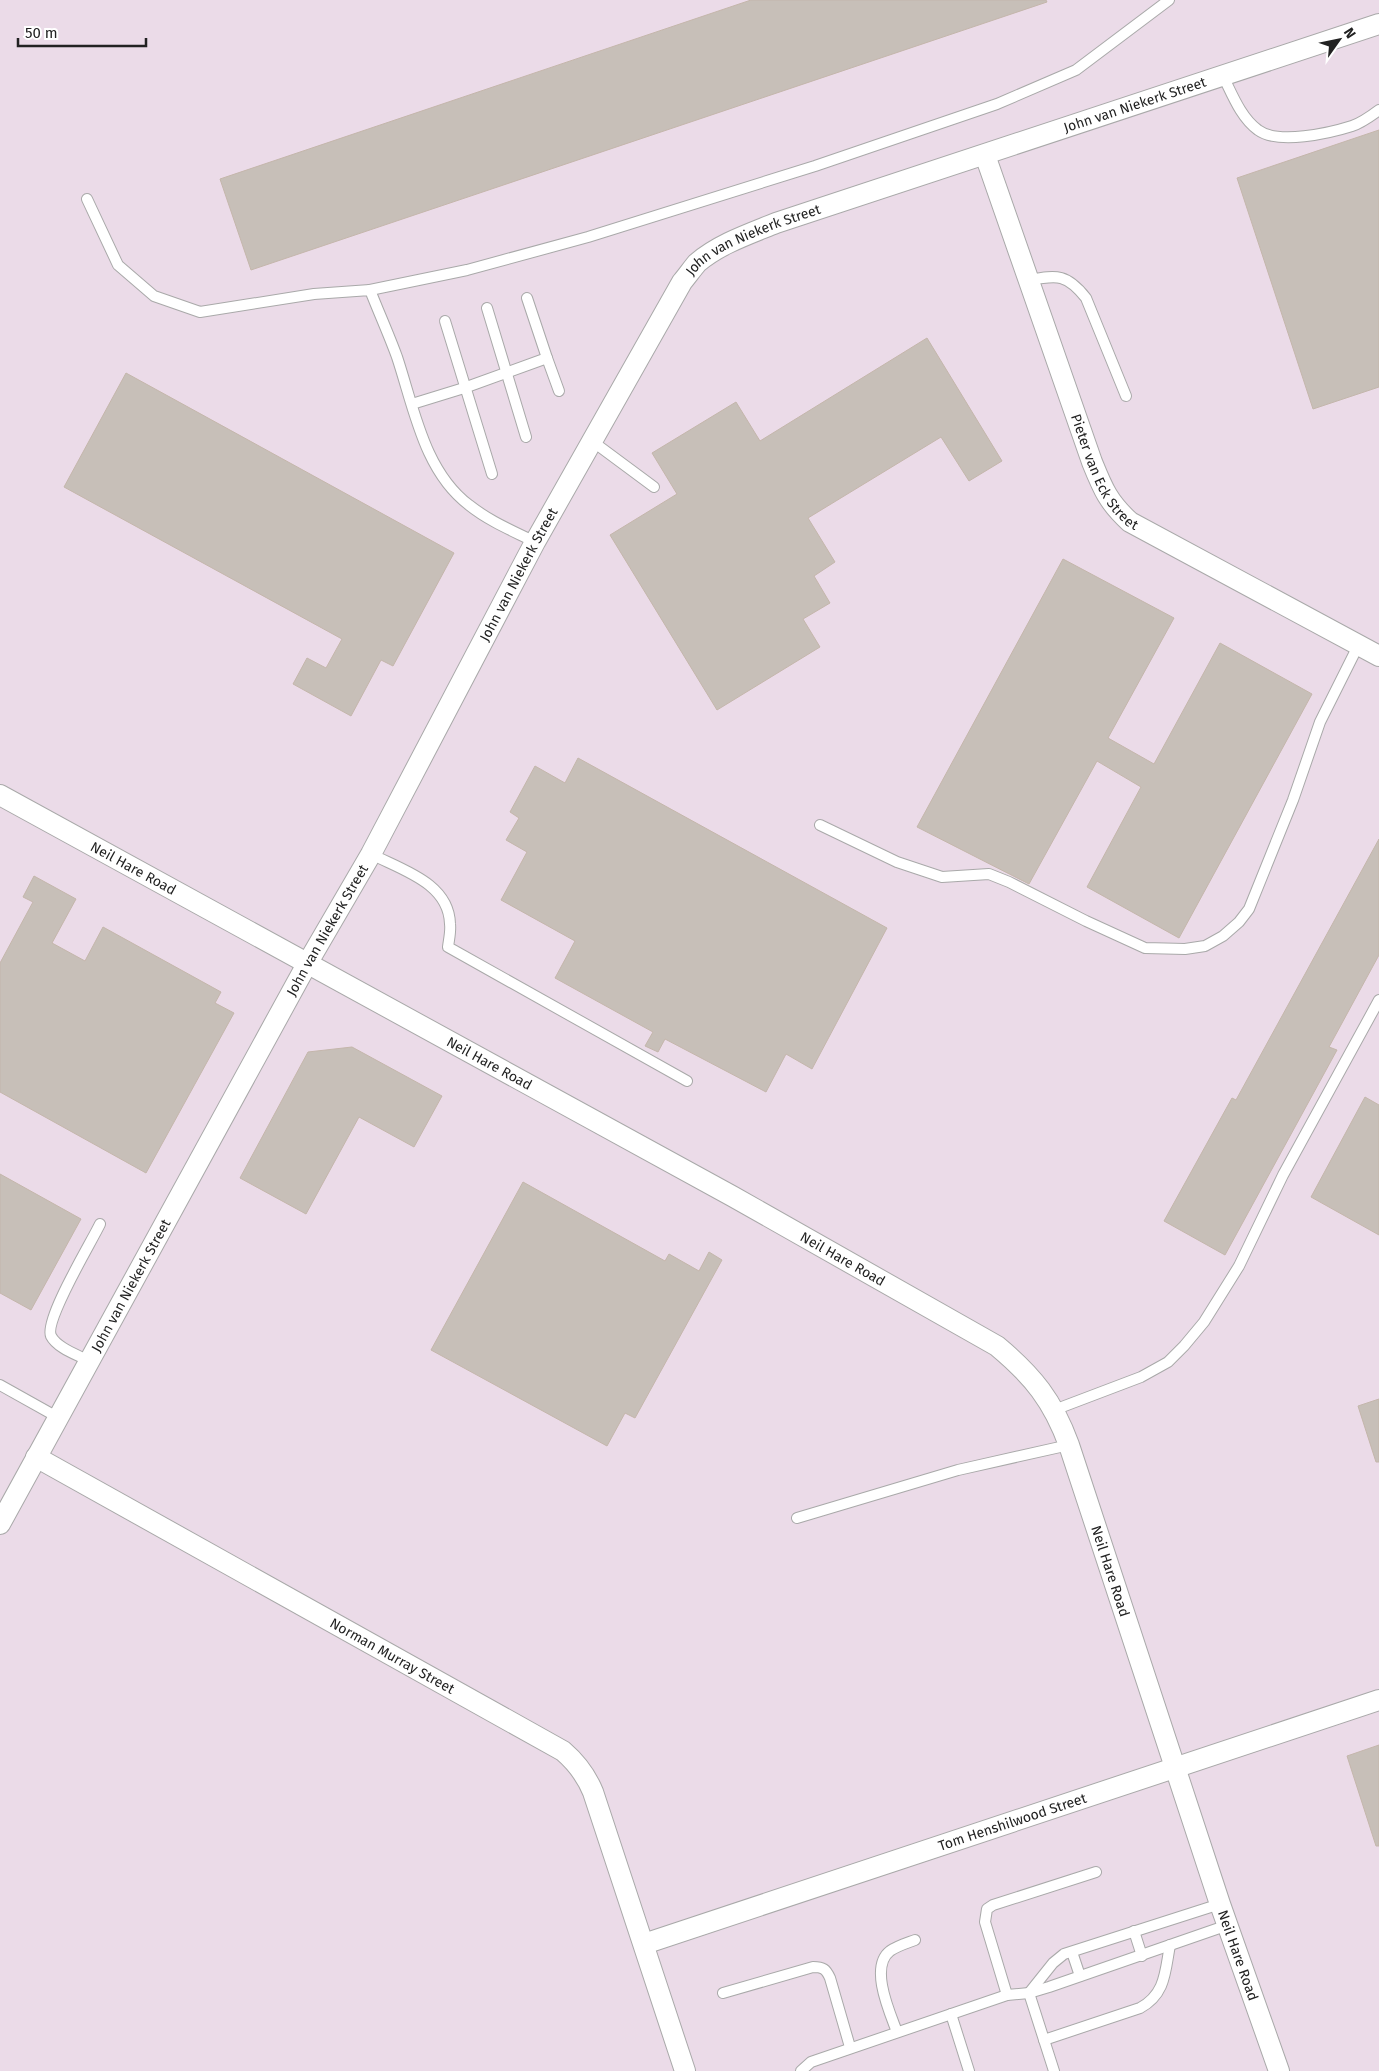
<svg xmlns="http://www.w3.org/2000/svg" width="1379" height="2071" font-family="'Fira Sans',sans-serif">
<style>
.industrial{fill:#ebdbe8}
.building{fill:#c7bfb8;stroke:#c4b6ab}
.lines{fill:none;stroke-linecap:round;stroke-linejoin:round}
.service-casing{stroke:#a9a9a9;stroke-width:12}
.minor-casing{stroke:#a9a9a9;stroke-width:22}
.service{stroke:#fff;stroke-width:10}
.minor{stroke:#fff;stroke-width:20}
.labels{text-anchor:middle;stroke-width:4.5;stroke-linejoin:round;paint-order:stroke}
.street-label{font-size:14px;fill:#222;stroke:#fff}
</style>
<rect width="100%" height="100%" fill="#f2efe9"/>
<rect class="industrial" x="0" y="0" width="1379" height="2071"/>
<g class="building">
<polygon points="751,0 1046,0 1047,2 251,270 220,179"/>
<polygon points="1379,130 1379,387 1313,409 1237,178"/>
<polygon points="927,338 1002,461 969,481 941,437 808,518 835,562 814,576 830,603 803,619 820,647 717,710 610,535 677,494 652,453 736,402 760,441"/>
<polygon points="126,373 454,553 393,666 381,660 351,716 293,684 307,658 326,668 342,639 64,487"/>
<polygon points="1063,559 1174,618 1108,738 1154,764 1220,643 1312,694 1179,938 1087,887 1141,787 1097,761 1029,884 917,827"/>
<polygon points="578,758 887,928 812,1069 786,1054 766,1092 665,1039 658,1052 645,1046 653,1032 555,978 575,941 501,900 527,852 506,840 519,818 510,812 535,766 565,783"/>
<polygon points="1379,839 1379,955 1329,1047 1337,1050 1225,1255 1164,1221 1232,1098 1236,1100"/>
<polygon points="34,876 76,899 52,943 85,961 103,927 221,992 215,1003 234,1013 146,1173 0,1092 0,963 33,902 23,897"/>
<polygon points="352,1047 442,1096 414,1147 359,1117 306,1214 240,1178 308,1052"/>
<polygon points="1365,1097 1379,1105 1379,1235 1311,1197"/>
<polygon points="0,1174 81,1219 31,1310 0,1293"/>
<polygon points="523,1182 665,1261 669,1254 699,1271 709,1252 722,1260 635,1418 625,1413 607,1446 431,1350"/>
<polygon points="1379,1399 1379,1462 1376,1462 1358,1406"/>
<polygon points="1379,1745 1379,1846 1376,1846 1347,1756"/>
</g>
<g class="lines">
<defs>
<g id="service">
<path d="M1223,76C1232,94 1241,118 1258,130C1278,145 1330,133 1352,126C1361,123 1371,116 1379,110"/>
<path d="M87,199L118,265L154,296L200,312L314,294L370,290C379,313 389,335 397,357C414,408 424,471 469,505C489,521 513,531 535,542"/>
<path d="M1029,280C1058,275 1067,274 1086,298L1126,396"/>
<polyline points="370,290 467,270 588,237 815,166 997,104 1076,70 1169,0"/>
<polyline points="487,308 526,437"/>
<polyline points="445,321 492,474"/>
<polyline points="547,358 559,391"/>
<polyline points="412,404 464,388 547,358 527,298"/>
<polyline points="592,441 654,487"/>
<polyline points="820,825 897,862 942,877 989,874 1009,882 1086,921 1145,948 1185,949 1205,946 1223,936 1239,922 1249,909 1293,800 1320,722 1359,644"/>
<path d="M371,854C402,870 449,883 450,924C451,931 449,939 448,947L687,1081"/>
<path d="M89,1361C78,1355 57,1348 51,1336C44,1320 91,1243 100,1224"/>
<polyline points="0,1385 59,1418"/>
<polyline points="1054,1410 1141,1377 1168,1362 1184,1346 1204,1322 1239,1266 1283,1175 1379,1000"/>
<polyline points="797,1518 958,1470 1069,1445"/>
<polyline points="1134,1931 1142,1956"/>
<polyline points="1072,1952 1080,1976"/>
<path d="M723,1993L813,1967C823,1967 826,1969 830,1978L850,2047"/>
<polyline points="1029,1993 1053,1963 1064,1954 1220,1904"/>
<polyline points="1029,1993 1054,2071"/>
<polyline points="1007,1995 985,1922 987,1909 993,1905 1096,1872"/>
<polyline points="951,2014 969,2071"/>
<path d="M897,2032C890,2013 869,1967 890,1951C897,1946 907,1943 915,1940"/>
<path d="M1044,2040L1140,2008C1166,1994 1165,1971 1170,1945"/>
<polyline points="801,2071 811,2062 1007,1995 1029,1993 1049,1987 1228,1925"/>
</g>
<g id="minor">
<path id="s1" d="M985,155L1092,462C1103,489 1108,502 1130,522L1379,656"/>
<path id="s2" d="M0,795L732,1196L997,1346C1033,1376 1053,1401 1069,1445L1220,1904L1279,2071"/>
<path id="s3" d="M36,1457L563,1751C577,1763 586,1775 593,1792L685,2071"/>
<path id="s4" d="M0,1524L307,964L371,854L535,542L682,282C687,276 692,269 697,263C719,244 749,234 776,223L1379,24"/>
<path id="s5" d="M644,1944L1379,1700"/>
</g>
</defs>
<use href="#service" class="service-casing"/>
<use href="#minor" class="minor-casing"/>
<use href="#service" class="service"/>
<use href="#minor" class="minor"/>
</g>
<g class="labels">
<g class="street-label">
<text dy="5" stroke="none"><textPath href="#s4" startOffset="1908">John van Niekerk Street</textPath></text>
<text dy="5" stroke="none"><textPath href="#s4" startOffset="1502">John van Niekerk Street</textPath></text>
<text dy="5" stroke="none"><textPath href="#s1" startOffset="340">Pieter van Eck Street</textPath></text>
<text dy="5" stroke="none"><textPath href="#s4" startOffset="1082">John van Niekerk Street</textPath></text>
<text dy="5" stroke="none"><textPath href="#s2" startOffset="152">Neil Hare Road</textPath></text>
<text dy="5" stroke="none"><textPath href="#s4" startOffset="678">John van Niekerk Street</textPath></text>
<text dy="5" stroke="none"><textPath href="#s2" startOffset="558">Neil Hare Road</textPath></text>
<text dy="5" stroke="none"><textPath href="#s2" startOffset="962">Neil Hare Road</textPath></text>
<text dy="5" stroke="none"><textPath href="#s4" startOffset="272">John van Niekerk Street</textPath></text>
<text dy="5" stroke="none"><textPath href="#s2" startOffset="1396">Neil Hare Road</textPath></text>
<text dy="5" stroke="none"><textPath href="#s3" startOffset="408">Norman Murray Street</textPath></text>
<text dy="5" stroke="none"><textPath href="#s5" startOffset="388">Tom Henshilwood Street</textPath></text>
<text dy="5" stroke="none"><textPath href="#s2" startOffset="1801">Neil Hare Road</textPath></text>
</g>
</g>
<g transform="translate(1339 40) rotate(57)" stroke="#ffffff" stroke-width="4" paint-order="stroke">
<path d="M0-4L9 19L0 12L-9 19Z" fill="#222222"/>
<text y="-8" font-size="14" font-weight="bold" text-anchor="middle" fill="#222222">N</text>
</g>
<path d="M18 38v8h128v-8" fill="none" stroke="#222222" stroke-width="2.5"/>
<text x="25" y="38" font-size="15" fill="#222222" stroke="#ffffff" stroke-width="4" paint-order="stroke">50 m</text>
</svg>
